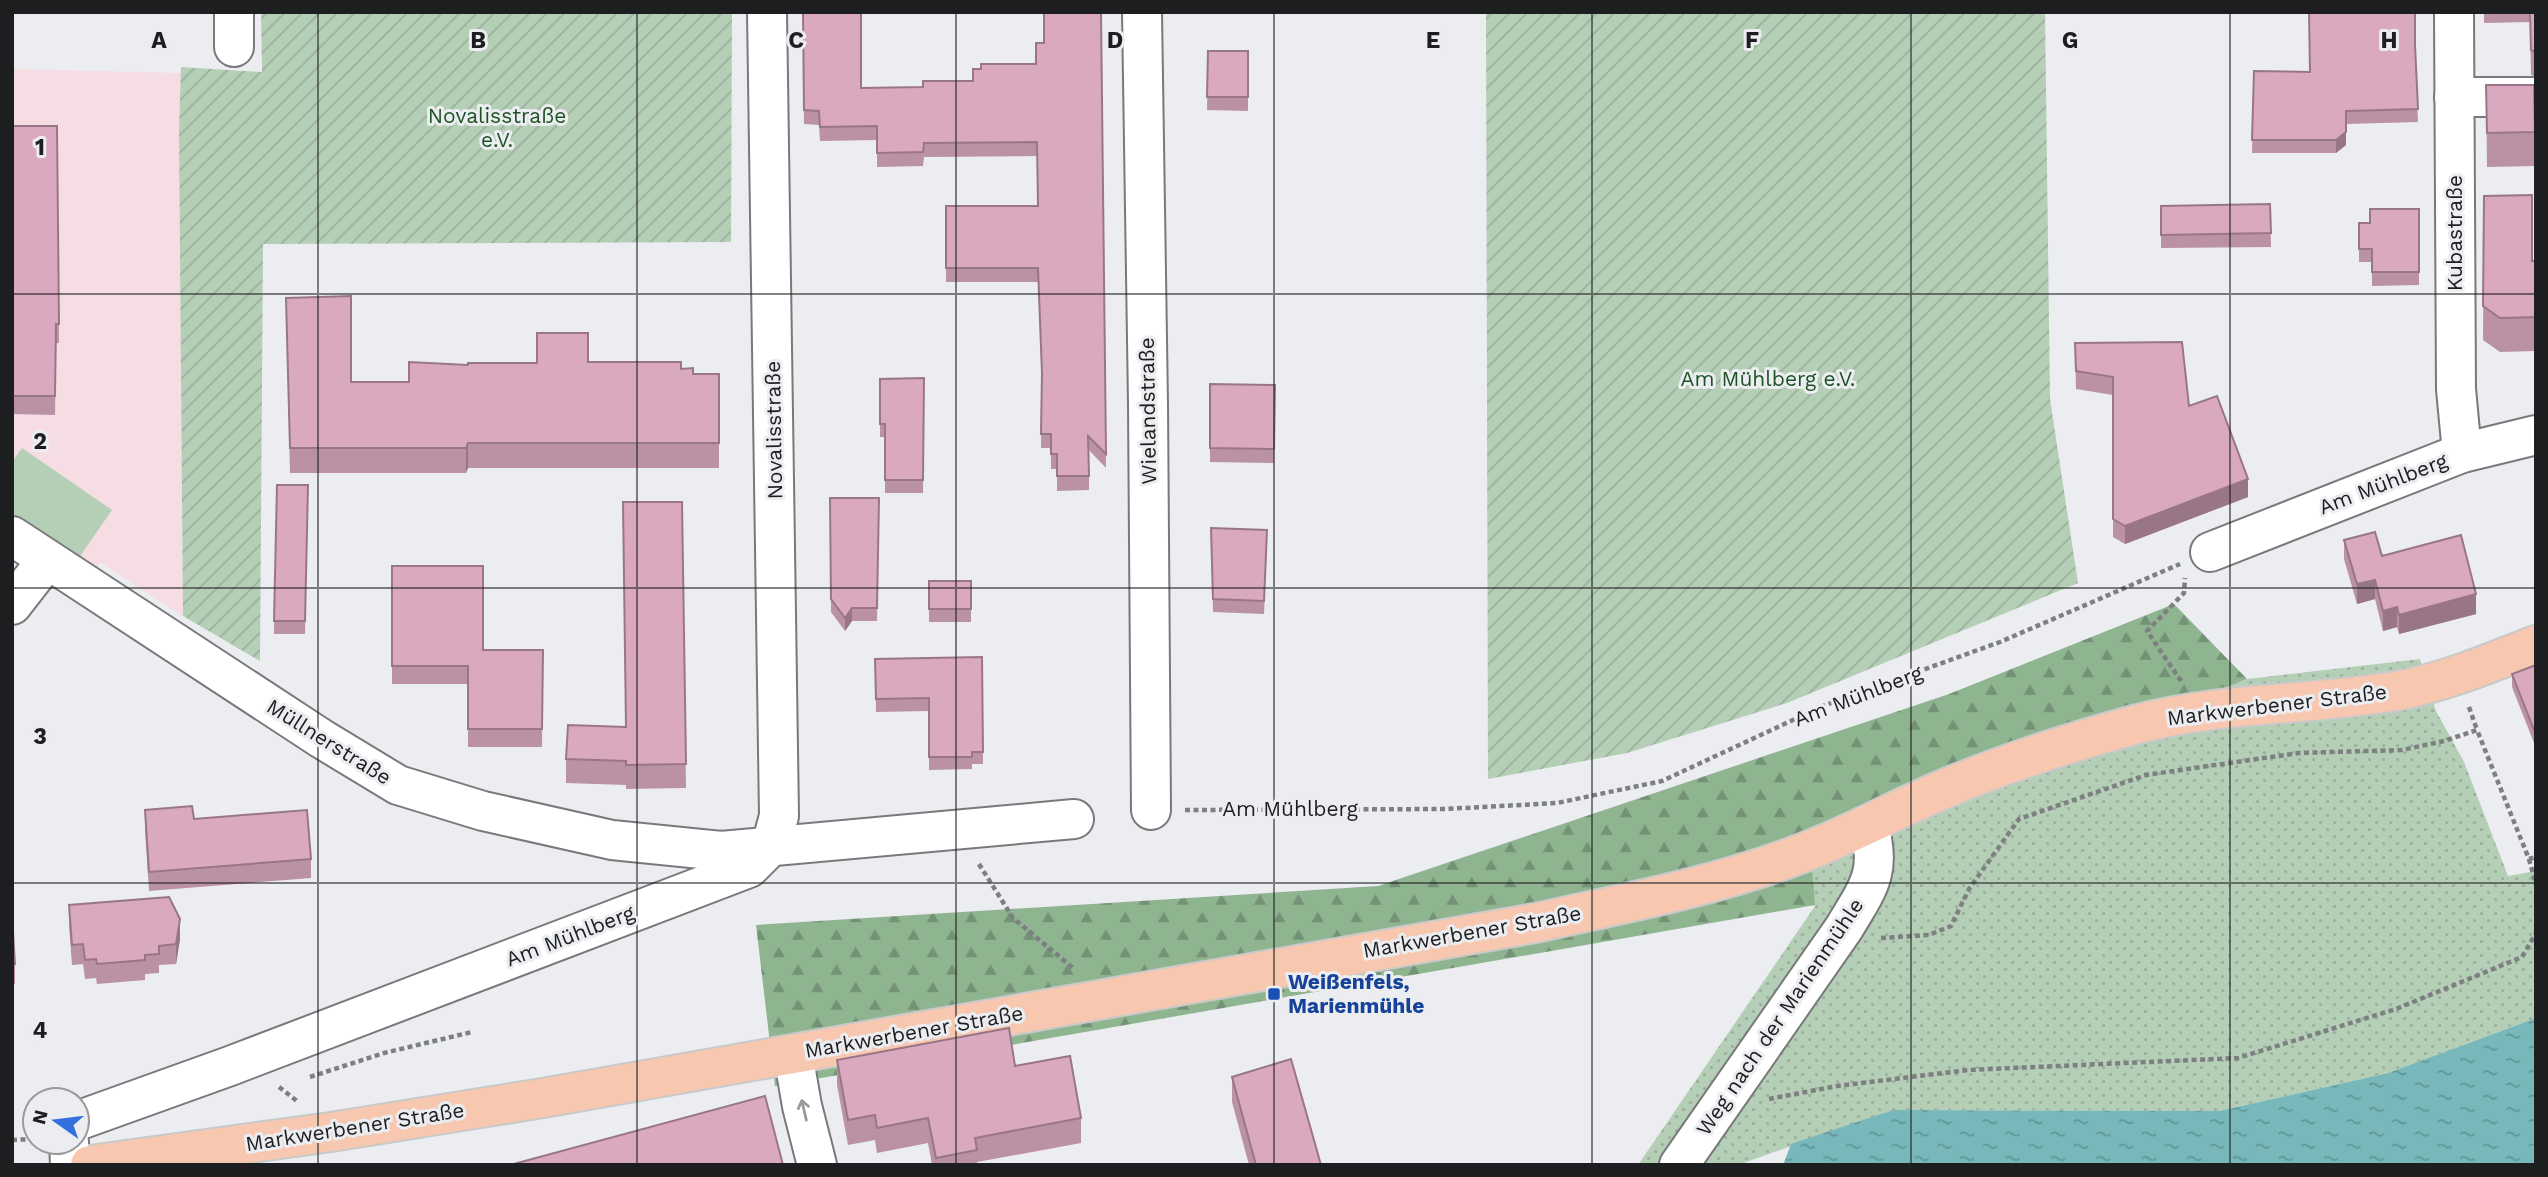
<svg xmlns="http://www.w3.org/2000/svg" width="2548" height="1177" font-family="'Work Sans',sans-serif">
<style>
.education{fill:#f6dce3}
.forest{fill:url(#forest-firs)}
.park{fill:url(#park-dots)}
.garden{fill:url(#garden-furrows)}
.pitch{fill:#b5ceb6}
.water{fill:url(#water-ripples)}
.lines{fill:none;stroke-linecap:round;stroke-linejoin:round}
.minor-casing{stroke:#78797b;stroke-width:42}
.major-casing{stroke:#c9c9c9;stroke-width:42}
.path{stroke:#7d7f81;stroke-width:4.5;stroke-dasharray:5 3.5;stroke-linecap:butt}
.minor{stroke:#fff;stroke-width:38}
.major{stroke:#f7c8af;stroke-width:38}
.wall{fill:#bb91a5}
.shaded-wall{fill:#997686}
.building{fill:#daa9c0;stroke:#997686;stroke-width:2}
.oneway{stroke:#999a9a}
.grid{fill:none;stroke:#1d1e1f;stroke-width:2;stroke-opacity:0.55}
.transit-dot{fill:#1a4fb4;stroke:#ebedf0;stroke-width:2.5}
.labels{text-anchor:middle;stroke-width:6;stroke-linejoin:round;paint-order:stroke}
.park-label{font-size:21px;fill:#1d5324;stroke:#ebedf0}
.street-label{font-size:21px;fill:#1d1e1f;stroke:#ebedf0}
.transit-label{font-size:21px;font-weight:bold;fill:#164399;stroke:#ebedf0;text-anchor:start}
.grid-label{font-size:23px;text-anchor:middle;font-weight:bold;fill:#1d1e1f;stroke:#ebedf0;stroke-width:6;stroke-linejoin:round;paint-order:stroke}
</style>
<defs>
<pattern id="forest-firs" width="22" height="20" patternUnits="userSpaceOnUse" patternTransform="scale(1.75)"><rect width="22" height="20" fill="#8fb490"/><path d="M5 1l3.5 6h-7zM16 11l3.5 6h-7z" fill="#749275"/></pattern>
<pattern id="park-dots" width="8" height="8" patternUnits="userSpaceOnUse" patternTransform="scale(1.75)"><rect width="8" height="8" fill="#b5ceb6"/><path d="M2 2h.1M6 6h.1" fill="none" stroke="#9bb09c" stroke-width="1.8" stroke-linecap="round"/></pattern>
<pattern id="garden-furrows" width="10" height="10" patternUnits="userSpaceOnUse" patternTransform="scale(1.75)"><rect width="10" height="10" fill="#b5ceb6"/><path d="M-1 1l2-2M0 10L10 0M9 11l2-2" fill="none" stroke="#9bb09c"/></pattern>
<pattern id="water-ripples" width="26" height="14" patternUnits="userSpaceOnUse" patternTransform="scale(1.75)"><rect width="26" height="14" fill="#78b8ba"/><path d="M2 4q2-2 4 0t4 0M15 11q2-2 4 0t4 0" fill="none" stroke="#629597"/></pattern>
</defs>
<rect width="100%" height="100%" fill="#ebedf0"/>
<polygon class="education" points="12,69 181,73 179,131 183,616 100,562 96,570 12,513"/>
<polygon class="forest" points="2174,604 2247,679 2139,724 1815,905 775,1086 756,925 1378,886 1949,694"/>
<polygon class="park" points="2420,659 2436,711 2464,762 2508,876 2536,871 2536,1018 2388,1073 2219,1111 1893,1110 1738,1165 1638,1165 1815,906 1812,869 2247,679"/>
<g class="garden">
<polygon points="261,12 732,12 731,242 263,244 260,661 183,616 179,131 181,67 262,72"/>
<polygon points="1486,12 2045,12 2050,399 2078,583 1787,703 1627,753 1488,779"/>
</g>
<polygon class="pitch" points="22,448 112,510 78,559 12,513 12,462"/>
<polygon class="water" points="2536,1018 2536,1165 1783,1165 1791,1144 1893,1110 2219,1111 2388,1073"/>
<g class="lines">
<defs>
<g id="minor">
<polyline points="234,12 234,47"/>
<polyline points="1142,12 1148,404 1151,810"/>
<polyline points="2454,12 2456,389 2462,453"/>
<polyline points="2454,97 2536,97"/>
<polyline points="12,536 322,739 398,785 483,811 612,840 721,851 1074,819"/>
<polyline points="2210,552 2462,453 2536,435"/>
<polyline points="12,605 47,560"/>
<polyline points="793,1054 802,1106 817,1165"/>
<polyline points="77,1121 230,1066 749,868 771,846 779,816 767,12"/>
<polyline points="69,1142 70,1165"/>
<path d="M1679,1165L1844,928C1868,888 1883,871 1868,824"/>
</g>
<path id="major" d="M90,1165L331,1132L543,1098L1535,923C1625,903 1718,886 1805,852C1854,833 1901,807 1949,787C2009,762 2072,742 2134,725C2222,701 2312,706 2401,690C2448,681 2492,662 2536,645"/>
</defs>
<use href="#minor" class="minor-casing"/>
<use href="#major" class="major-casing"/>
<g class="path">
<polyline points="2181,681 2147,631 2184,593 2185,578"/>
<polyline points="2469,707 2477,730"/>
<polyline points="1185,810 1445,809 1557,803 1662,781 1823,706 2000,642 2180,564"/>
<polyline points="2529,859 2536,885"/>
<polyline points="979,864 1013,918 1073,968"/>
<polyline points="1881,938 1929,935 1951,926 1969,889 2019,819 2146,775 2299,753 2402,750 2444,741 2477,730 2529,859 2536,857"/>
<polyline points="310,1077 384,1053 472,1032"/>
<polyline points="279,1087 297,1101"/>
<polyline points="1769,1099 1837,1086 1968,1070 2238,1058 2396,1009 2522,957 2536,933"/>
<polyline points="12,1140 34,1139"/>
</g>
<use href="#minor" class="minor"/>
<use href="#major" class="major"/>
</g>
<g class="wall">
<polygon points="803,12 861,88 923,87 973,81 1036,64 1044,43 1101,12 1106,468 1089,450 1089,490 1057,491 1057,469 1051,469 1051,448 1041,448 1042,384 1038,282 946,282 946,206 1038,206 1037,156 924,157 923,166 877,167 877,140 820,141 819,125 804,124"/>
<polygon points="2484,12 2536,12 2536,77 2531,75 2530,22 2484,23"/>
<polygon points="2415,45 2418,122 2346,124 2346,145 2336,153 2252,153 2254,71 2309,72"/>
<polygon points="1208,51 1248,51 1248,111 1207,110"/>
<polygon points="2486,85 2535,132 2535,166 2487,167"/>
<polygon points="12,126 57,126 59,343 56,343 55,415 12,414"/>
<polygon points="2484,196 2532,261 2536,261 2536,351 2500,352 2483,340"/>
<polygon points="2270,204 2271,247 2161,248 2161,206"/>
<polygon points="2419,209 2419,285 2372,286 2372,262 2359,262 2359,223 2370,223"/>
<polygon points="286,298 351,382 409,382 468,365 588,362 681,369 693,374 719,374 719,468 468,468 466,473 290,473"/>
<polygon points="2075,343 2189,406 2248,497 2125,544 2113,537 2113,395 2076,389"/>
<polygon points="924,378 923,493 885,493 885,437 880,437 880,379"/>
<polygon points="1210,384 1275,385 1274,463 1210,462"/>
<polygon points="277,485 308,485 305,634 274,634"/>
<polygon points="830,498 879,498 877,621 852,621 845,631 831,612"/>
<polygon points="682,502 686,788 626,789 626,785 566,783 566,759 626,727"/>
<polygon points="1211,528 1267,544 1264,614 1213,612"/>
<polygon points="2344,540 2382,556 2476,614 2399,634 2397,627 2383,631 2375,599 2357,604 2344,559"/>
<polygon points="392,566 483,650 543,650 542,747 468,747 468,684 392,684"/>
<rect x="929" y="581" width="42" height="41"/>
<polygon points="982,657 983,764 972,764 972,769 929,770 929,711 876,712 875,659"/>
<polygon points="2536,665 2536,748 2512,687 2512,674"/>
<polygon points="145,810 194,819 311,859 311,878 149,891 145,829"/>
<polygon points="69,905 180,939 176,964 159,965 159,973 145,974 145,980 97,984 96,978 85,979 83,964 72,965 69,925"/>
<polygon points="12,916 15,964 15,984 12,984"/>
<polygon points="837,1060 1015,1066 1081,1118 1081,1143 977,1162 977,1165 932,1165 928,1143 877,1153 875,1140 848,1145 837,1085"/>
<polygon points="1232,1077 1321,1165 1249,1165 1232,1102"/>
</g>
<g class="shaded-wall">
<polygon points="2346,132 2346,145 2336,153 2336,140"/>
<polygon points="468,443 468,468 466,473 466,448"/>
<polygon points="2248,479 2248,497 2125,544 2125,526"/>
<polygon points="2375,580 2375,599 2357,604 2357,584"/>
<polygon points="2476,594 2476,614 2399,634 2399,615"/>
<polygon points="2397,607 2397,627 2383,631 2383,611"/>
<polygon points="852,608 852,621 845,631 845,618"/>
<polygon points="180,919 180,939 176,964 176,944"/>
</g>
<g class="building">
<polygon points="803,12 861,12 861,88 923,87 923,81 973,81 973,69 981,69 981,64 1036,64 1036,43 1044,43 1044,12 1101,12 1106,454 1088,436 1089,476 1057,476 1057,454 1051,454 1051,434 1041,434 1042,373 1038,268 946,268 946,206 1038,206 1037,142 924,143 923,152 877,153 877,126 820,127 819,111 804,110"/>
<polygon points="2309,12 2415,12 2415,45 2418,109 2346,111 2346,132 2336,140 2252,140 2254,71 2310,72"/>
<polygon points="2530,12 2536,12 2536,52 2531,50"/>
<polygon points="1208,51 1248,51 1248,97 1207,97"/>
<polygon points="2486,85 2534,85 2535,132 2487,133"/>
<polygon points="12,126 57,126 59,324 56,324 55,396 12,396"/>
<polygon points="2532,195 2532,261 2536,261 2536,317 2500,318 2483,306 2484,196"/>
<polygon points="2270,204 2271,233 2161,235 2161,206"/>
<polygon points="2370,209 2419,209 2419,272 2372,272 2372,249 2359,249 2359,223 2370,223"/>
<polygon points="351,296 351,382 409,382 409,362 468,365 468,363 537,363 537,333 588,333 588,362 681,362 681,369 693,368 693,374 719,374 719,443 468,443 466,448 290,448 286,298"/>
<polygon points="2182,342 2189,406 2217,396 2248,479 2125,526 2113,519 2113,377 2076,371 2075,343"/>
<polygon points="924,378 923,480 885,480 885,424 880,424 880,379"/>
<polygon points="1210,384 1275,385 1274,449 1210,448"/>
<polygon points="277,485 308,485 305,621 274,621"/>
<polygon points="830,498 879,498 877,608 852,608 845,618 831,599"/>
<polygon points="623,502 682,502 686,764 626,765 626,761 566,759 568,725 626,727"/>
<polygon points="1211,528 1267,530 1264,601 1213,599"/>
<polygon points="2375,532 2382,556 2461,535 2476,594 2399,615 2397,607 2383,611 2375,580 2357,584 2344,540"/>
<polygon points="392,566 483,566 483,650 543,650 542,729 468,729 468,666 392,666"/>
<rect x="929" y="581" width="42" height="28"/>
<polygon points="982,657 983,752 972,752 972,757 929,757 929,698 876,699 875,659"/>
<polygon points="2536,665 2536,735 2512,674"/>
<polygon points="192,806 194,819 307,810 311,859 149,872 145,810"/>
<polygon points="169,897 180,919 176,944 159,946 159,954 145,955 145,960 97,964 96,959 85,960 83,944 72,945 69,905"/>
<polygon points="12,916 15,964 12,965"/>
<polygon points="1009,1028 1015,1066 1070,1056 1081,1118 975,1138 977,1150 936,1158 928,1118 877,1128 875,1115 848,1120 837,1060"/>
<polygon points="1291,1059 1321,1165 1256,1165 1232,1077"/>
<polygon points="765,1096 783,1165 510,1165"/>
</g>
<defs><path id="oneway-shaft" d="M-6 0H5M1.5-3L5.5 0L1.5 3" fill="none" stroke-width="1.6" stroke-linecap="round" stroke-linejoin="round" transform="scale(1.75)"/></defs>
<use class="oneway" href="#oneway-shaft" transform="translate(804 1110) rotate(-103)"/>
<path class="grid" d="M318,12V1165M637,12V1165M956,12V1165M1274,12V1165M1592,12V1165M1911,12V1165M2230,12V1165M12,294H2536M12,588H2536M12,883H2536"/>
<rect class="transit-dot" x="1267" y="987" width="14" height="14" rx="3.5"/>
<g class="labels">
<g class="park-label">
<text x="497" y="123">Novalisstraße<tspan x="497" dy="24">e.V.</tspan></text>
<text x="1768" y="386">Am Mühlberg e.V.</text>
</g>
<g class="street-label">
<text transform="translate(2455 233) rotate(-90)" y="7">Kubastraße</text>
<text transform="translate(1148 411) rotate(-91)" y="7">Wielandstraße</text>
<text transform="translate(774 430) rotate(-91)" y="7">Novalisstraße</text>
<text transform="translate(2383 484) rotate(-21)" y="7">Am Mühlberg</text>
<text transform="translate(1858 696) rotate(-21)" y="7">Am Mühlberg</text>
<text transform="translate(2277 705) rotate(-7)" y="7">Markwerbener Straße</text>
<text transform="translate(329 742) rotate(32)" y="7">Müllnerstraße</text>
<text x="1290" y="816">Am Mühlberg</text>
<text transform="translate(1472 932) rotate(-10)" y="7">Markwerbener Straße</text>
<text transform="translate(570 936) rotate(-21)" y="7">Am Mühlberg</text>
<text transform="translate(1780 1017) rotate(-56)" y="7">Weg nach der Marienmühle</text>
<text transform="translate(914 1032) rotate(-10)" y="7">Markwerbener Straße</text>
<text transform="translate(355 1127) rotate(-9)" y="7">Markwerbener Straße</text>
</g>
<g class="transit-label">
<text x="1288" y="989">Weißenfels,<tspan x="1288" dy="24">Marienmühle</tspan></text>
</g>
</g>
<g class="grid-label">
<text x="159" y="48">A</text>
<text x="478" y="48">B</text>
<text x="796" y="48">C</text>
<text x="1115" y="48">D</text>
<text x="1433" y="48">E</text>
<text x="1752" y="48">F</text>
<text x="2070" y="48">G</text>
<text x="2389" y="48">H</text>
<text x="40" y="155">1</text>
<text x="40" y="449">2</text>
<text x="40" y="744">3</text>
<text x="40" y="1038">4</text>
</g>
<rect width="2548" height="1177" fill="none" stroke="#1d1e1f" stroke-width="28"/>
<g transform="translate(56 1121) rotate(284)"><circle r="33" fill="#ebedf0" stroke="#999a9c" stroke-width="2"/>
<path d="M0-5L12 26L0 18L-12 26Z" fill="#336fdd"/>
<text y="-10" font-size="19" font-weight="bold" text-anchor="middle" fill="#1d1e1f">N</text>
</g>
</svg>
